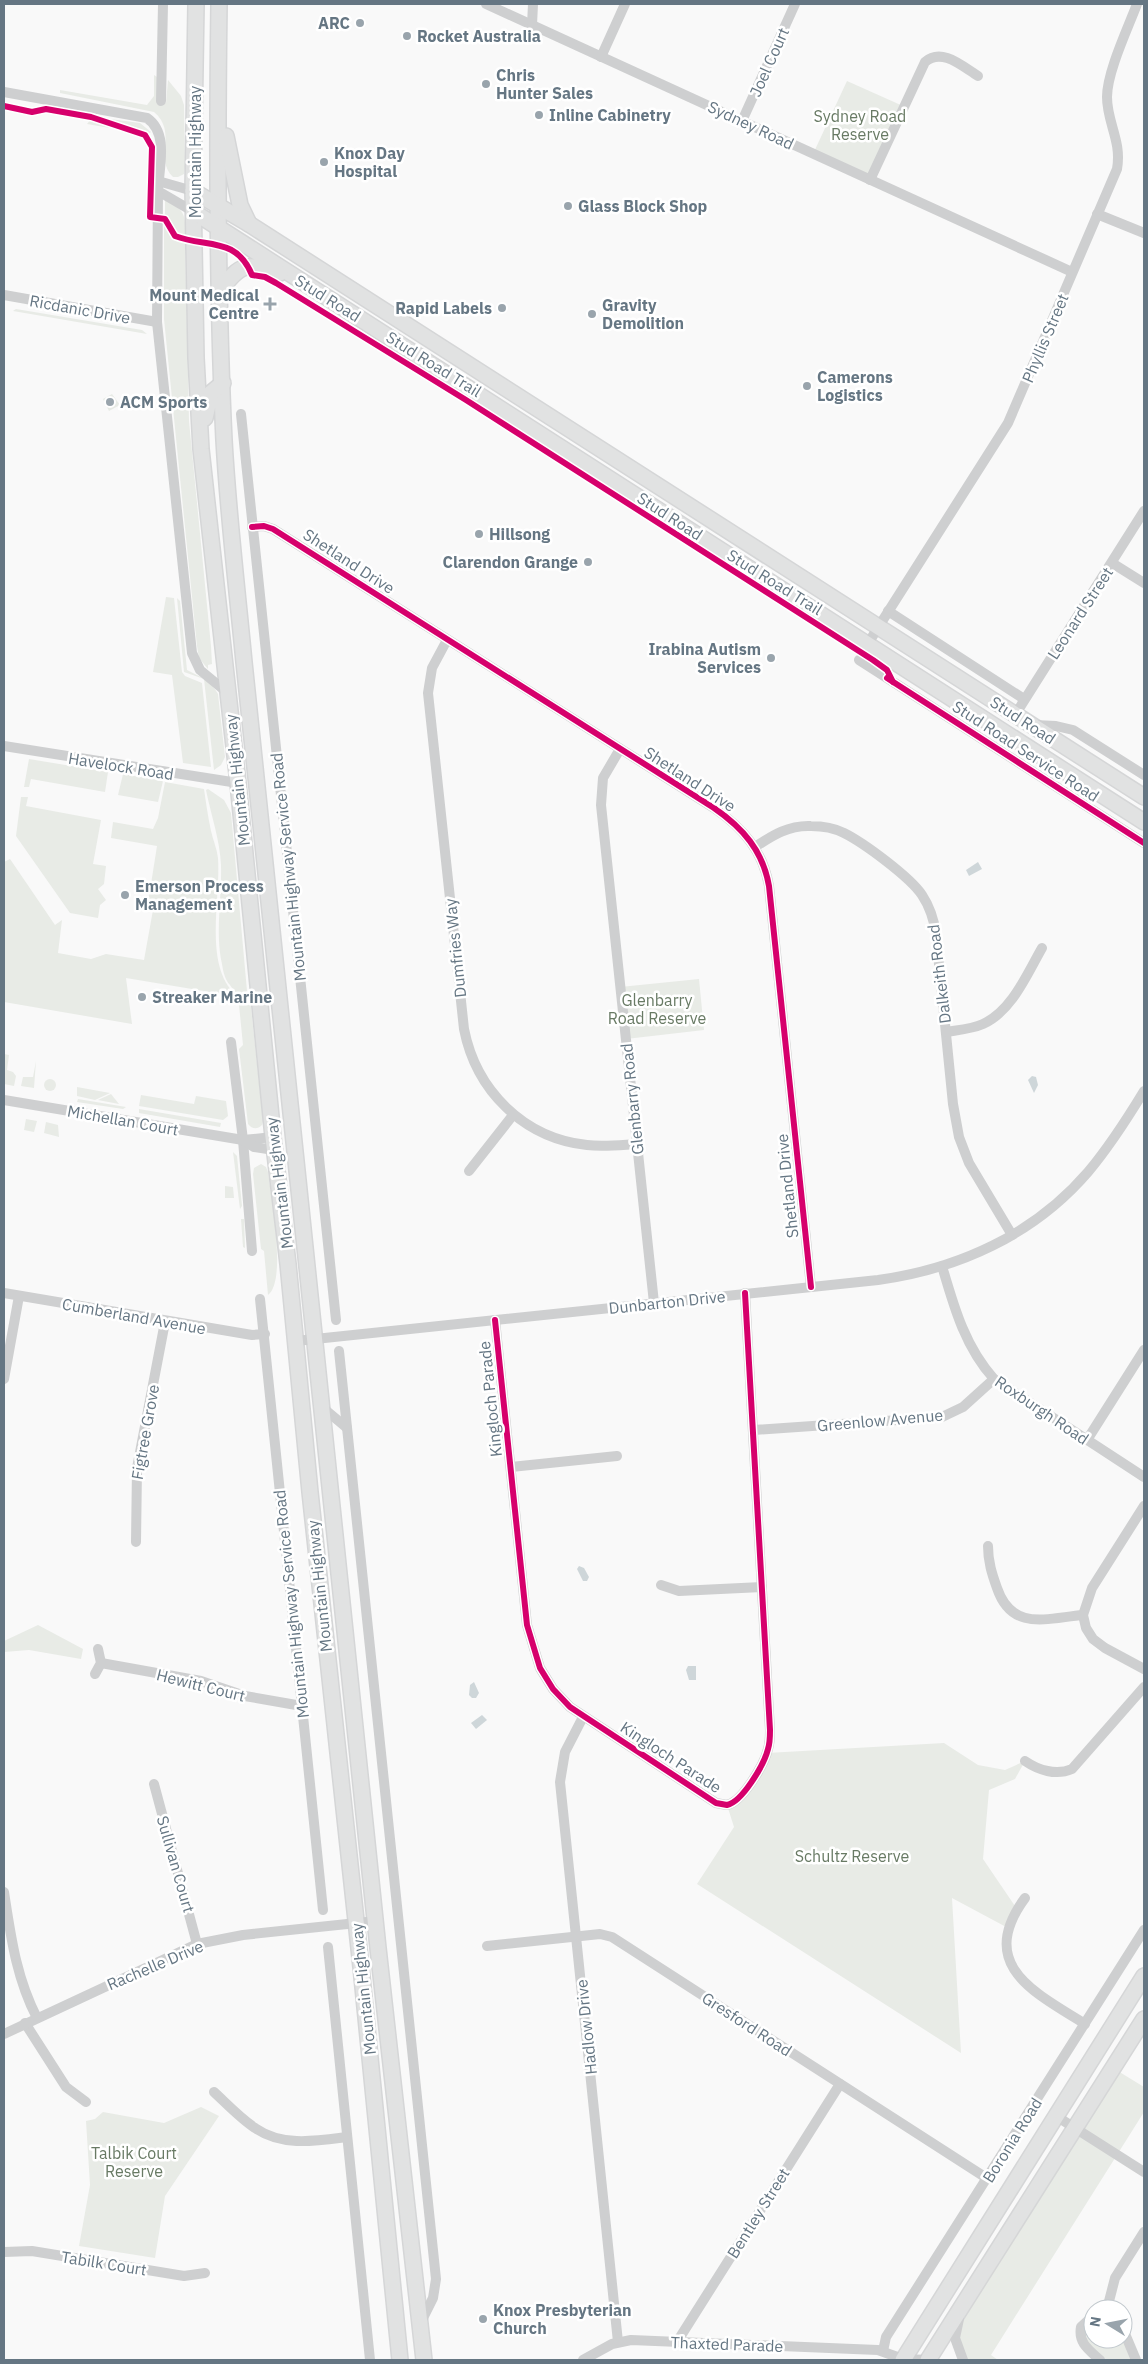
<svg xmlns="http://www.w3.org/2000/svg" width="1148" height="2364" font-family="'IBM Plex Sans',sans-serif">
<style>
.green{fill:#e8ebe6}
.water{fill:#ced6d9}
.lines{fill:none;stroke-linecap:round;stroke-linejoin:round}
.primary-casing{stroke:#d5d6d7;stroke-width:18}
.minor{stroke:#cecfd0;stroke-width:10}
.primary{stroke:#e1e2e2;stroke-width:15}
.cycleway-casing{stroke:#fff;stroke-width:9}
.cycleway{stroke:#d6006c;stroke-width:6}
.poi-dot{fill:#99a4ac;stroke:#fff;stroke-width:2}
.labels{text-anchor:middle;stroke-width:5;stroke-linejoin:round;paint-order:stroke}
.poi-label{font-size:16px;font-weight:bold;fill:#657683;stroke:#fff;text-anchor:start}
.street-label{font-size:16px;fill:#657683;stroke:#fff}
.park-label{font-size:16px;fill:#687a64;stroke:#fff}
</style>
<rect width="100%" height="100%" fill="#f9f9f9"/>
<g class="green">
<path d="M154,75L157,77V103H166L168,80L181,96L184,105L185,167L184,174L178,177H173C154,159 178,132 154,112L60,93V90L147,105L154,96Z"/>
<polygon points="847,81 903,106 870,180 813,154"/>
<path d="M103,118L140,123L151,132L146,135C132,126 118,127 103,118Z"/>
<polygon points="91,119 105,122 110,128 87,124"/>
<path d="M165,199C185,210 186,215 185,237H178L165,216Z"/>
<path d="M166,223C172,233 172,242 185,242L189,421L211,646L212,664L208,665V669L199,658L197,646L164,319V224Z"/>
<polygon points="16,309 142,330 147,334 13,311"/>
<polygon points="112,394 120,405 109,411 103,399"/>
<polygon points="166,597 174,598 182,672 185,676 202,683 211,767 183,763 172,675 153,672"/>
<path d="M177,598L180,601L187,670C199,676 211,681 218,694L225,757L221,765L214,770L204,679L184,672Z"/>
<polygon points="29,759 108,772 105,792 31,779 29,787 24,787"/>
<polygon points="123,774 163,781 158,802 118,795"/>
<path d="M165,782L204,789C206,803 208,817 211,831C213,840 217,849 218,858C221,899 203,965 236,995L237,999L235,1000L234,996L126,978L132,1024L4,1002V862L10,859L55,925L62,920L58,953L91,959L106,954L144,960L153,910L148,903L157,846L111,838L113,822L153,829L158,818Z"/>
<path d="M208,789L224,800L231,813L247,991L238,997C237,991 233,990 230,985C225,980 223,971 222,964C215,932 222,898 221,865C220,840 211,815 206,790Z"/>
<polygon points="21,797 28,797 26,806 101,820 93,864 106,866 104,884 98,889 106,900 100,905 98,918 70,913 16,836"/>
<polygon points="699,979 704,1030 626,1039 620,987"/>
<path d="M250,998L263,1121L262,1125C257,1130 252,1129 248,1124L239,1049L243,1045L239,1005Z"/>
<polygon points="4,1054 9,1055 7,1070 13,1072 16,1076 14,1086 4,1084"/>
<polygon points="36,1061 34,1088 21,1086 23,1077 33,1077"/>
<circle cx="50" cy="1085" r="6"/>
<polygon points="77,1087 110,1093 95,1100 77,1096"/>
<polygon points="111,1094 119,1104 98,1100"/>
<polygon points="141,1095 194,1104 196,1096 226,1101 228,1116 223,1120 139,1106"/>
<polygon points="78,1099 126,1107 123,1109 77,1102"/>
<polygon points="139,1109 221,1123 220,1127 139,1113"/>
<polygon points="26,1119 37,1121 34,1132 24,1130"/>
<polygon points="46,1122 58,1125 59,1137 44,1133"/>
<polygon points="233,1152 237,1156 242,1206 240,1209"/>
<path d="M261,1164L266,1167L268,1172C271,1196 287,1281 268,1295L264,1251L261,1249L253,1174L254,1168Z"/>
<polygon points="225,1186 233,1187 234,1198 225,1198"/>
<polygon points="241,1219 244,1219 245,1248 243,1247"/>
<polygon points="38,1625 83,1649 81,1659 29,1650 4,1652 4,1641"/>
<polygon points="944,1743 978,1765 1005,1770 1025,1761 1015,1779 989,1790 983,1859 1017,1909 1008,1928 952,1898 961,2053 697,1884 734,1827 727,1805 731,1804 767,1753"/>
<polygon points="1113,2068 1144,2087 1144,2112 991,2355 998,2360 963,2360 956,2327"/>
<polygon points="201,2107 219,2116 165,2196 155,2258 79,2246 90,2185 86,2121 95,2119 103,2112 164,2123"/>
<polygon points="1093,2316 1093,2339 1123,2339 1136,2360 1100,2360 1086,2348 1081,2327"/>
</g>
<g class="water">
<polygon points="978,862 982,869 969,876 966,870"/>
<polygon points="1032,1076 1036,1077 1038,1085 1034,1093 1028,1080"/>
<polygon points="579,1566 584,1568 589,1577 587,1581 583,1581 577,1569"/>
<polygon points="688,1666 696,1666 696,1680 689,1680 686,1670"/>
<polygon points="474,1682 479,1693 476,1698 472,1698 469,1695 470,1685"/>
<polygon points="482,1715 487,1720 476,1729 471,1723"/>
</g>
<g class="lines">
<defs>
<g id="primary">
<polyline points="196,4 193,191 196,358 201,449 238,783 273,1137 288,1264 310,1492 361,1967 400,2360"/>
<path d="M219,4C217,149 217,295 224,440C228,514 237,588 244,662L378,1948L424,2360"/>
<polyline points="226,136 240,205 249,224"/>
<polyline points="193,191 249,224 1144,797"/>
<polyline points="194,212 1144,822"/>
<path d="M220,291C241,262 246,263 280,273"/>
<polyline points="205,418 211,393 223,383"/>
<polyline points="903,2360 1144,1976"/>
<polyline points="928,2360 1144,2019"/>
</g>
</defs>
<use href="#primary" class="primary-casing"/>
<g class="minor">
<polyline points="486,4 1072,272"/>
<polyline points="532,25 533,4"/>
<polyline points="601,57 625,4"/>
<path d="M4,92L147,118C169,133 159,167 158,191L194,212"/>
<polyline points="161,101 163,4"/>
<polyline points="742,121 795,4"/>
<path d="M870,180L925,62C942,47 963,67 978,76"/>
<polyline points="158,181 193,191"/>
<polyline points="158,191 157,322 192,653 200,670 229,694"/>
<polyline points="1097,214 1144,233"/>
<polyline points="4,295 157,322"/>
<polyline points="241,414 336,1320"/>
<path d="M252,527L264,526L273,529L714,808C743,828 763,851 769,886L811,1287"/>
<polyline points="1112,563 1144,583"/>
<polyline points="888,611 1024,699"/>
<path d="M447,640L432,668L428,693L464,1029C476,1090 523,1138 587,1145C603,1147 620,1145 637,1144"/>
<path d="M867,645L1008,423L1117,169C1122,141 1107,123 1107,97C1107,72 1128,28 1137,4"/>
<polyline points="859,660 1144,843"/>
<polyline points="1015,715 1144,511"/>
<polyline points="1034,725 1056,726 1073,730 1144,775"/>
<polyline points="4,746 238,783"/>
<polyline points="620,749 603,778 601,805 654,1303"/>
<path d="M755,847C773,835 789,825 811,826C823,826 834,828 844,833C864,843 910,877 922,895C930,907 934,920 936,934L953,1104L959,1137L969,1163L1012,1235"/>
<path d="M946,1032C958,1030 972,1029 983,1024C1012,1011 1027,974 1042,948"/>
<polyline points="231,1042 243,1140 252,1251"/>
<polyline points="4,1100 243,1140 273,1137"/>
<polyline points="243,1140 254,1147 274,1150"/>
<polyline points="469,1171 513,1115"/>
<path d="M942,1266C954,1307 965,1347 994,1379L1144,1477"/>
<polyline points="4,1293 252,1335 265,1334"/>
<polyline points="260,1299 323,1910"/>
<path d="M495,1320L527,1625L540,1668L553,1689L570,1707L716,1803L727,1805C742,1802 764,1765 768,1749C770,1743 770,1736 770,1730L745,1293"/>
<path d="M296,1341L878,1280C958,1269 1034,1235 1088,1172C1109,1147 1127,1119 1144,1091"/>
<polyline points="339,1351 436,2279 433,2298 420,2324"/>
<polyline points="4,1379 19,1296"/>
<polyline points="322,1407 347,1428"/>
<polyline points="754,1430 942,1417 963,1407 994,1379"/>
<polyline points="1087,1440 1144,1350"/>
<polyline points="511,1467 617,1456"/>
<polyline points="1144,1506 1092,1588 1083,1615 1086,1628 1093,1639 1105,1648 1144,1669"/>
<polyline points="136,1542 137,1468 165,1322"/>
<path d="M988,1546C988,1562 992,1574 997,1588C1012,1632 1047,1618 1083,1615"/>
<polyline points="661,1585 679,1591 762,1587"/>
<polyline points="101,1663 201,1681 245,1696 302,1706"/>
<polyline points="95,1674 101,1663 98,1649"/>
<polyline points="583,1717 565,1752 560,1782 618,2342"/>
<path d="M1025,1761C1038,1770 1056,1776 1072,1769L1144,1687"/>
<polyline points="154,1784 197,1944"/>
<path d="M4,1892C11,1937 16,1977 37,2018"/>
<path d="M1025,1898C976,1965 1034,1992 1085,2024"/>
<polyline points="487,1946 600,1934 612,1937 988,2179"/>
<polyline points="328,1947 370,2360"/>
<polyline points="25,2023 66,2087 86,2102"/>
<polyline points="4,2034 197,1944 243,1935 376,1921"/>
<path d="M214,2092C227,2104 240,2118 255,2128C282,2147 316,2141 347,2137"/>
<polyline points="1056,2116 1144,2172"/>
<polyline points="4,2252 32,2251 184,2276 205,2273"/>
<polyline points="1107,2309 1115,2278 1144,2232"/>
<path d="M1093,2316L1081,2327C1078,2343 1089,2350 1100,2360"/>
<polyline points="959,2319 955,2338 963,2360"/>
<polyline points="1123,2329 1136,2360"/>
<polyline points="677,2342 840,2084"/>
<polyline points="883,2351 886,2337 1144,1930"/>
<polyline points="583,2360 612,2344 631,2340 878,2350 903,2359 930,2360"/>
</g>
<use href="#primary" class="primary"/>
<defs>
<g id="cycleway">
<path d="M4,106L32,112L46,109L91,117L145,135L152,147L150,217L165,219L175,236C206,248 236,236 252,275L265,277L276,283L466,400L873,660L887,670L893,682"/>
<path d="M252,527L264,526L273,529L714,808C743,828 763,851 769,886L811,1287"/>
<polyline points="887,678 1144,843"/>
<path d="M495,1320L527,1625L540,1668L553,1689L570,1707L716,1803L727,1805C742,1802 764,1765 768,1749C770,1743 770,1736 770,1730L745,1293"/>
</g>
</defs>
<use href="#cycleway" class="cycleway-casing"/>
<use href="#cycleway" class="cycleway"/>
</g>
<g class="poi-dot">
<circle cx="360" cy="23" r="5"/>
<circle cx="407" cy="36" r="5"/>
<circle cx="486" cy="84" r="5"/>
<circle cx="539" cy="115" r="5"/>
<circle cx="324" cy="162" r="5"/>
<circle cx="568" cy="206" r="5"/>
<path d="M267.5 296.5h5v5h5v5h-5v5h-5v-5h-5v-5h5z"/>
<circle cx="502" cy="308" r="5"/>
<circle cx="592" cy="314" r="5"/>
<circle cx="807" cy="386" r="5"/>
<circle cx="110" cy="402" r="5"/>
<circle cx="479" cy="534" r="5"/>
<circle cx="588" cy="562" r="5"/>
<circle cx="771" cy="658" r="5"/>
<circle cx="125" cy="895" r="5"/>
<circle cx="142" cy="997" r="5"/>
<circle cx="483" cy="2319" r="5"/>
</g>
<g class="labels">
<g class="poi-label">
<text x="350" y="29" text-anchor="end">ARC</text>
<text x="417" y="42">Rocket Australia</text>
<text x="496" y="81">Chris<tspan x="496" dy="18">Hunter Sales</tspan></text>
<text x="549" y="121">Inline Cabinetry</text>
<text x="334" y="159">Knox Day<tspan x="334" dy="18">Hospital</tspan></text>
<text x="578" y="212">Glass Block Shop</text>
<text x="259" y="301" text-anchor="end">Mount Medical<tspan x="259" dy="18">Centre</tspan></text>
<text x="602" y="311">Gravity<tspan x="602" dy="18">Demolition</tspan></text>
<text x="492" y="314" text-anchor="end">Rapid Labels</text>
<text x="817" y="383">Camerons<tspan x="817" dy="18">Logistics</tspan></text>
<text x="120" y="408">ACM Sports</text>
<text x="489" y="540">Hillsong</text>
<text x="578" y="568" text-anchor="end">Clarendon Grange</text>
<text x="761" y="655" text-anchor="end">Irabina Autism<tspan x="761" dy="18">Services</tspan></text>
<text x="135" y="892">Emerson Process<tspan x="135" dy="18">Management</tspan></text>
<text x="152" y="1003">Streaker Marine</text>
<text x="493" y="2316">Knox Presbyterian<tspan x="493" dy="18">Church</tspan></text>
</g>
<g class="street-label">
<text transform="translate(769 62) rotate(-66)" y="6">Joel Court</text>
<text transform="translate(751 125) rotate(25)" y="6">Sydney Road</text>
<text transform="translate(195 152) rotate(-90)" y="6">Mountain Highway</text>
<text transform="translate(328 298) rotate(32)" y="6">Stud Road</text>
<text transform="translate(80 309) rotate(10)" y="6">Ricdanic Drive</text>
<text transform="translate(1045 338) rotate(-67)" y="6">Phyllis Street</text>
<text transform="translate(434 364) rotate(32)" y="6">Stud Road Trail</text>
<text transform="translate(670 516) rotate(33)" y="6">Stud Road</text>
<text transform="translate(349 561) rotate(33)" y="6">Shetland Drive</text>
<text transform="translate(775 582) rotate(32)" y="6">Stud Road Trail</text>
<text transform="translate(1080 613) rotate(-57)" y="6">Leonard Street</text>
<text transform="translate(1023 720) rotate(33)" y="6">Stud Road</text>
<text transform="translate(1026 751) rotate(33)" y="6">Stud Road Service Road</text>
<text transform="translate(121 766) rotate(9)" y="6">Havelock Road</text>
<text transform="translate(690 779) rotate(33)" y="6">Shetland Drive</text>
<text transform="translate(237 780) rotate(-96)" y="6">Mountain Highway</text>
<text transform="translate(288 867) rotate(-96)" y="6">Mountain Highway Service Road</text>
<text transform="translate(455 948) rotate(-96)" y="6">Dumfries Way</text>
<text transform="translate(939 974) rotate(-97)" y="6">Dalkeith Road</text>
<text transform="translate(632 1099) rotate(-96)" y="6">Glenbarry Road</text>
<text transform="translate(123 1120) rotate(10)" y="6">Michellan Court</text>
<text transform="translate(279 1183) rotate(-97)" y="6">Mountain Highway</text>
<text transform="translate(787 1186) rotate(-96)" y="6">Shetland Drive</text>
<text transform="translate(667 1302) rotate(-6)" y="6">Dunbarton Drive</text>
<text transform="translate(134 1316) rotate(10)" y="6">Cumberland Avenue</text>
<text transform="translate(490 1399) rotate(-96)" y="6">Kingloch Parade</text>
<text transform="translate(1042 1410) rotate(34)" y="6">Roxburgh Road</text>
<text transform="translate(880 1420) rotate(-5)" y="6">Greenlow Avenue</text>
<text transform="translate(145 1432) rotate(-80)" y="6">Figtree Grove</text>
<text transform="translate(319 1586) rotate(-96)" y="6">Mountain Highway</text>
<text transform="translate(291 1604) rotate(-96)" y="6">Mountain Highway Service Road</text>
<text transform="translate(201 1685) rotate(14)" y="6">Hewitt Court</text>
<text transform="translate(671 1757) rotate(33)" y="6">Kingloch Parade</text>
<text transform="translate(176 1864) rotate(74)" y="6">Sullivan Court</text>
<text transform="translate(155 1965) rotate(-23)" y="6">Rachelle Drive</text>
<text transform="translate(363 1989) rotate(-96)" y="6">Mountain Highway</text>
<text transform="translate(747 2024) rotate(33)" y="6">Gresford Road</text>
<text transform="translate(586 2027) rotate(-96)" y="6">Hadlow Drive</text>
<text transform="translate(1012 2140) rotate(-58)" y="6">Boronia Road</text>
<text transform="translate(758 2213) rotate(-58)" y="6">Bentley Street</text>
<text transform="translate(104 2263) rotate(9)" y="6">Tabilk Court</text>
<text transform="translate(727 2344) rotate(2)" y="6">Thaxted Parade</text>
</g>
<g class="park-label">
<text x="860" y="122">Sydney Road<tspan x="860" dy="18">Reserve</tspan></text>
<text x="657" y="1006">Glenbarry<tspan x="657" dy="18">Road Reserve</tspan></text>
<text x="852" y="1862">Schultz Reserve</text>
<text x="134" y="2159">Talbik Court<tspan x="134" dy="18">Reserve</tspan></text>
</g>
</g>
<rect width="1148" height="2364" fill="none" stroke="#657683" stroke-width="10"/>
<g transform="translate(1108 2324) rotate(280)"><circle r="24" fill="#ffffff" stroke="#c1c8cd"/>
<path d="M0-4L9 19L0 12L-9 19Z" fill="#99a4ac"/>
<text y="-8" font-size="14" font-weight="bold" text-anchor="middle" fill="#657683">N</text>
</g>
</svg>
